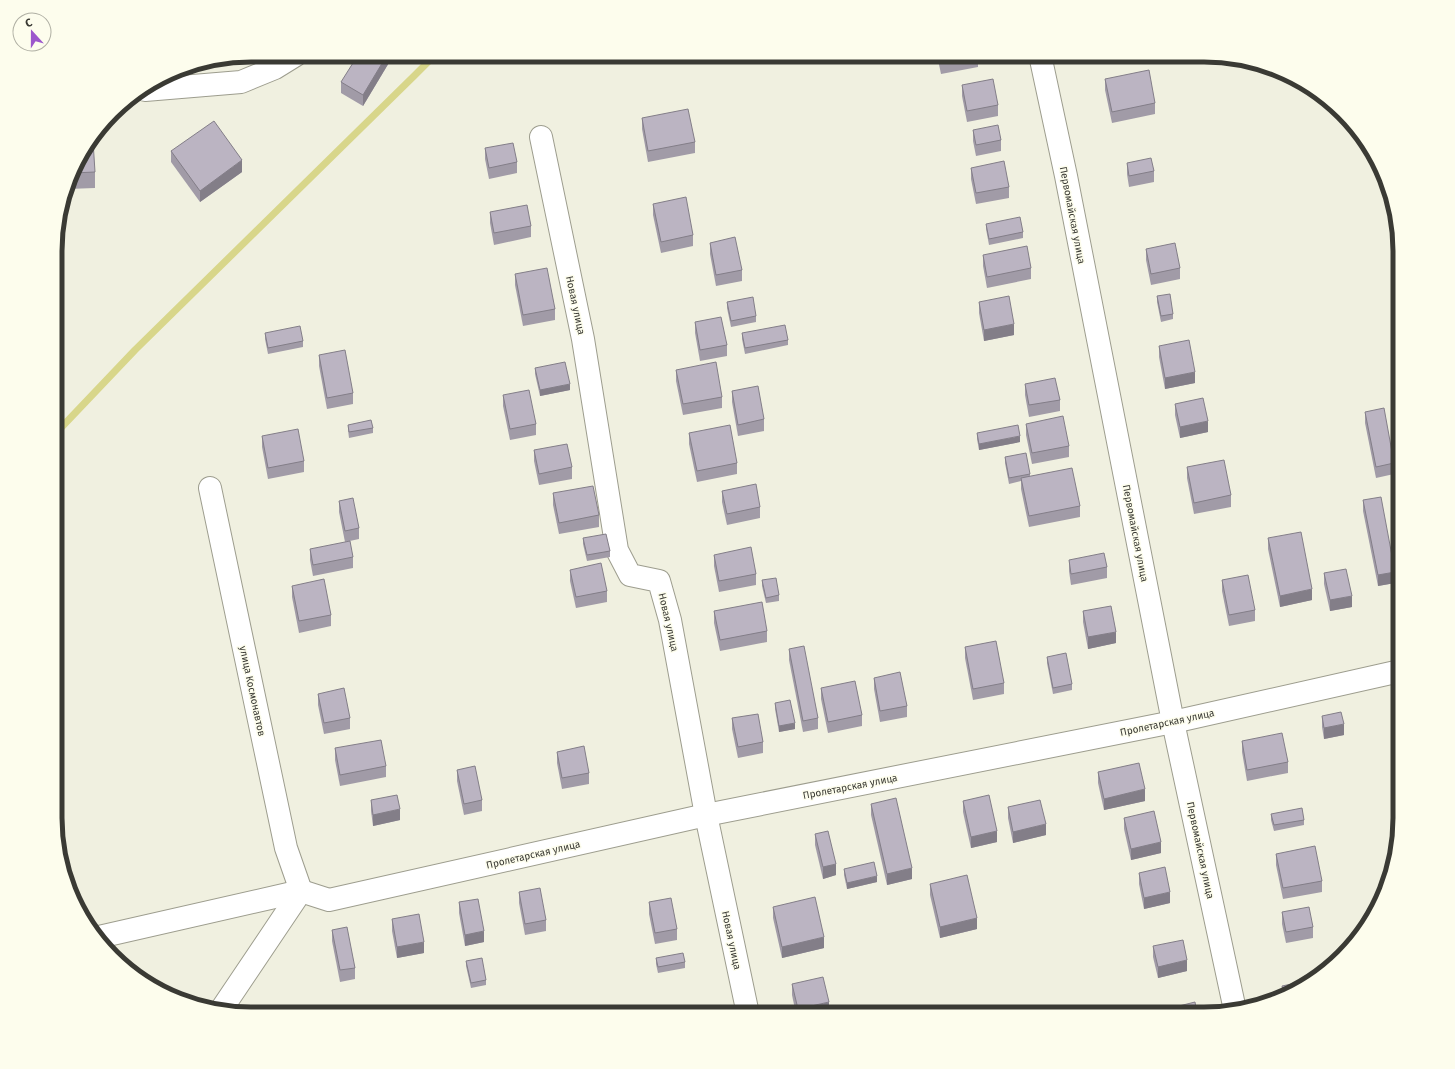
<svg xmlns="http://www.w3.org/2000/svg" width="1455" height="1069" font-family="'Fira Sans',sans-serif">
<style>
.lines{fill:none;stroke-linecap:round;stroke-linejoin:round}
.stream{stroke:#d8d68a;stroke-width:7}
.minor-casing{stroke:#9d9d8e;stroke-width:24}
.minor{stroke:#fff;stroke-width:22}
.wall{fill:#a19ba7}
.shaded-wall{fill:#837e88}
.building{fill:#bbb4c2;stroke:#837e88}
.labels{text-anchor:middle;stroke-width:3;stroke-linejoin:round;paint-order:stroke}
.street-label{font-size:10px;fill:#3a3a34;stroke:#fdfded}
.rim{fill:none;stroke:#3a3a34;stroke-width:5}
</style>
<rect width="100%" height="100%" fill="#f0f0e0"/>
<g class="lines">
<polyline class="stream" points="57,432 135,350 414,76 435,55"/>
<defs>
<g id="minor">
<polyline points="1040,55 1066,176 1173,722 1235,1010"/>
<polyline points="145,90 241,82 275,68 296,55"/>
<polyline points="541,137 583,339 617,550 630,575 659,581 670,620 706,815 748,1014"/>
<polyline points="210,488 286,848 301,891"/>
<polyline points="99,937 301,891 329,900 706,815 1173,722 1400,671"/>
<polyline points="221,1010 301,891"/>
</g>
</defs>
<use href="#minor" class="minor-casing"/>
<use href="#minor" class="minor"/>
</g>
<g class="wall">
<polygon points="393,55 393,56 363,106 341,93 341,82"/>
<polygon points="937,55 978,56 978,67 941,74"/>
<polygon points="1100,55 1121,55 1100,59"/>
<polygon points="1105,79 1155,103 1155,114 1112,123 1105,90"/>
<polygon points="962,85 998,105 998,116 967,122 962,96"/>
<polygon points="642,118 695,142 695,153 648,162 642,129"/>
<polygon points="973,130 1001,140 1001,151 976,156 973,141"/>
<polygon points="485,148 517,162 517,173 489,179 485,159"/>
<polygon points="171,151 242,172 200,202 171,162"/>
<polygon points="1127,163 1154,171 1154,182 1129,187 1127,174"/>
<polygon points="75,164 95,172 95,188 68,189"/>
<polygon points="971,168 1009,187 1009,198 976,204 971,179"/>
<polygon points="653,204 693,235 693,246 661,253 653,215"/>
<polygon points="490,212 531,226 531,237 494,245 490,223"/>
<polygon points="986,224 1023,232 1023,238 989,245 986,229"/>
<polygon points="710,243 742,270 742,281 716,286 710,254"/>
<polygon points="1146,249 1180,268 1180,279 1151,285 1146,260"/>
<polygon points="983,255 1031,268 1031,279 987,288 983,266"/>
<polygon points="515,274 555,309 555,320 523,326 515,285"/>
<polygon points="1157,296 1173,314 1173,319 1161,322 1157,302"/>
<polygon points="727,302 756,316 756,322 731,327 727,308"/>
<polygon points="979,302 1014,335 984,341 979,313"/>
<polygon points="695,322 727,345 727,356 700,361 695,333"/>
<polygon points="265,333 303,341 303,347 268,354 265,339"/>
<polygon points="742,333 788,340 788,345 745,354 742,339"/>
<polygon points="1159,346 1195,383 1165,389 1159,357"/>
<polygon points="319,355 353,393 353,404 327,409 319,366"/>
<polygon points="535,368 570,390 540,396 535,374"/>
<polygon points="676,370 722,397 722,408 683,415 676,381"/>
<polygon points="1025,384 1060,400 1060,411 1029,417 1025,395"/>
<polygon points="732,391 764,419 764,431 738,436 732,402"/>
<polygon points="503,395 536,424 536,435 510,440 503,406"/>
<polygon points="1175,404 1208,432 1180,438 1175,415"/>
<polygon points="1365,412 1394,463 1394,474 1376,478 1365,423"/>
<polygon points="1026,424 1069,446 1069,457 1032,464 1026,435"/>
<polygon points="348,425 373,428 373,433 349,438 348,430"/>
<polygon points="689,433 737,463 737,474 697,482 689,444"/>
<polygon points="977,433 1020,442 979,450 977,439"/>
<polygon points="262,436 304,461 304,472 268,479 262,447"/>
<polygon points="534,450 572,467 572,479 539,485 534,461"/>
<polygon points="1005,457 1030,474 1030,477 1080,506 1080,517 1029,527 1021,489 1021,481 1009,484 1005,463"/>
<polygon points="1187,467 1231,495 1231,507 1194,514 1187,478"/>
<polygon points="722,491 760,507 760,518 727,525 722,502"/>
<polygon points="553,493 599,515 599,527 559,534 553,505"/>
<polygon points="1363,500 1395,583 1378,586 1363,511"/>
<polygon points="339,501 359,528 359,539 345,542 339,512"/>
<polygon points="583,538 610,551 610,557 587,561 583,544"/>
<polygon points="1268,538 1312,600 1280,607 1268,549"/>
<polygon points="310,549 353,557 353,568 313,576 310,560"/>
<polygon points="714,555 756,574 756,585 719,592 714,566"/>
<polygon points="1069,560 1107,567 1107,578 1071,585 1069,571"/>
<polygon points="570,570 607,591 607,602 576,608 570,581"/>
<polygon points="1324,573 1352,607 1330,611 1324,584"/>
<polygon points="762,580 779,595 779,601 766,603 762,586"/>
<polygon points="1222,580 1255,610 1255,621 1229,626 1222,591"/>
<polygon points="292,586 331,615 331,626 299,633 292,597"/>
<polygon points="714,611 767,631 767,642 720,651 714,623"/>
<polygon points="1083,611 1116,643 1088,649 1083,622"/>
<polygon points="965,647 1004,683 1004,694 973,700 965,658"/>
<polygon points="789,649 818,718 818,729 803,732 789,660"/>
<polygon points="1047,657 1072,684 1072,690 1053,694 1047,663"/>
<polygon points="874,678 907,706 907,717 880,722 874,689"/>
<polygon points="821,688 862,715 862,726 828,733 821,699"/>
<polygon points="318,694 350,718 350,729 324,734 318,705"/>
<polygon points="775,703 795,729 779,732 775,709"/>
<polygon points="1322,716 1344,735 1324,739 1322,727"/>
<polygon points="732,718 763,742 763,753 738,758 732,729"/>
<polygon points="1242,741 1288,762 1288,773 1247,781 1242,752"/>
<polygon points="335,748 386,766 386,777 340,786 335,760"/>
<polygon points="557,752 589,773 589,784 562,789 557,763"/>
<polygon points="457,770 482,800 482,811 464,815 457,781"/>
<polygon points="1098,772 1145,801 1104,810 1098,783"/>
<polygon points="371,800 400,820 373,826 371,811"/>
<polygon points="963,801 997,842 971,848 963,812"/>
<polygon points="871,804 912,879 887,885 871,815"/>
<polygon points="1008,807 1046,835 1013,843 1008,818"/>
<polygon points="1271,814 1304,820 1304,825 1274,831 1271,820"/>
<polygon points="1124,818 1161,853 1131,860 1124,829"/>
<polygon points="815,834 836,875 823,879 815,845"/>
<polygon points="1276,854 1322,881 1322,892 1283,899 1276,865"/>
<polygon points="844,869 877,882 847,889 844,875"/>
<polygon points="1139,873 1170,903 1144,909 1139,884"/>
<polygon points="930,884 977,929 940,938 930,895"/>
<polygon points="519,892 546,920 546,931 525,935 519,903"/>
<polygon points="459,902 484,942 465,946 459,913"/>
<polygon points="649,902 677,929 677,940 655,944 649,914"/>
<polygon points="773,907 824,948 782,958 773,918"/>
<polygon points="1282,912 1313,927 1313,938 1286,943 1282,924"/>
<polygon points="392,919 424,953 397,958 392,931"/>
<polygon points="332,930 355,968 355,979 340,982 332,941"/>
<polygon points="1153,946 1187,971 1158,978 1153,957"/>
<polygon points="656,958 685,962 685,968 658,973 656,964"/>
<polygon points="466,961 486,980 486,985 471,988 466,966"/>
<polygon points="792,984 829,1013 796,1014 792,995"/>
<polygon points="1282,986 1291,994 1282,997"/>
</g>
<g class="shaded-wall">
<polygon points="387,55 393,55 393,56 363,106 363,95"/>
<polygon points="242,160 242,172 200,202 200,191"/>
<polygon points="1014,324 1014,335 984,341 984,330"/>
<polygon points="1195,372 1195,383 1165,389 1165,378"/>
<polygon points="570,384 570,390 540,396 540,390"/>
<polygon points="1208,421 1208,432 1180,438 1180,427"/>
<polygon points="1020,436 1020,442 979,450 979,444"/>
<polygon points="1395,572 1395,583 1378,586 1378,575"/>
<polygon points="1312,589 1312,600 1280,607 1280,596"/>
<polygon points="1352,596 1352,607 1330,611 1330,600"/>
<polygon points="1116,632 1116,643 1088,649 1088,637"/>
<polygon points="795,723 795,729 779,732 779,726"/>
<polygon points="1344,724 1344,735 1324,739 1324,728"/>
<polygon points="1145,789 1145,801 1104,810 1104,799"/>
<polygon points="400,809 400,820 373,826 373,815"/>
<polygon points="1046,824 1046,835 1013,843 1013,832"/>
<polygon points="997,831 997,842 971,848 971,837"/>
<polygon points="1161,842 1161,853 1131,860 1131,849"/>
<polygon points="836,864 836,875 823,879 823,867"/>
<polygon points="912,868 912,879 887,885 887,874"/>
<polygon points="877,876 877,882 847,889 847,883"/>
<polygon points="1170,892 1170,903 1144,909 1144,898"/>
<polygon points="977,918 977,929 940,938 940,927"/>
<polygon points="484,931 484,942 465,946 465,935"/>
<polygon points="824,937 824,948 782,958 782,947"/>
<polygon points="424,942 424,953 397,958 397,947"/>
<polygon points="1187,960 1187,971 1158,978 1158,967"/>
<polygon points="829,1002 829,1013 798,1014 798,1009"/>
</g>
<g class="building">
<polygon points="358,55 387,55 363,95 341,82"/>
<polygon points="939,55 978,55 978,56 941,63"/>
<polygon points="1149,70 1155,103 1112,112 1105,79"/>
<polygon points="993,79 998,105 967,111 962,85"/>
<polygon points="688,109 695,142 648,151 642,118"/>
<polygon points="214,121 242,160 200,191 171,151"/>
<polygon points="998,125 1001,140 976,145 973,130"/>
<polygon points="93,141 95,172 73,173 75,164"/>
<polygon points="513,143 517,162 489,168 485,148"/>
<polygon points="1151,158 1154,171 1129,176 1127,163"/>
<polygon points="1004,161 1009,187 976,193 971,168"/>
<polygon points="686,197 693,235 661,242 653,204"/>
<polygon points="527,205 531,226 494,233 490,212"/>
<polygon points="1020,217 1023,232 989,239 986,224"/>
<polygon points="735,237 742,270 716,275 710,243"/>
<polygon points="1175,243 1180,268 1151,274 1146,249"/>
<polygon points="1027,246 1031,268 987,277 983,255"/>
<polygon points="547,268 555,309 523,315 515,274"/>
<polygon points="1170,294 1173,314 1161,316 1157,296"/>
<polygon points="1009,296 1014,324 984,330 979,302"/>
<polygon points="753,297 756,316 731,321 727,302"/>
<polygon points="721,317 727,345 700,350 695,322"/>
<polygon points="785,325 788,340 745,348 742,333"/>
<polygon points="300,326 303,341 268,348 265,333"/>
<polygon points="1189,340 1195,372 1165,378 1159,346"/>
<polygon points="345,350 353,393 327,398 319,355"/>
<polygon points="565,362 570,384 540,390 535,368"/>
<polygon points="716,362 722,397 683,404 676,370"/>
<polygon points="1055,378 1060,400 1029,405 1025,384"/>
<polygon points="758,386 764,419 738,425 732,391"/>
<polygon points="529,390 536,424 510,429 503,395"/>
<polygon points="1203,398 1208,421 1180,427 1175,404"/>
<polygon points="1384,408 1394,463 1376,467 1365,412"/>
<polygon points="1063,416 1069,446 1032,453 1026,424"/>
<polygon points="371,420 373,428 349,432 348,425"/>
<polygon points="730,425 737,463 697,471 689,433"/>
<polygon points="1018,425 1020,436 979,444 977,433"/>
<polygon points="298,429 304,461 268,468 262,436"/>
<polygon points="567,444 572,467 539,474 534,450"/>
<polygon points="1026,453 1030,474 1009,478 1005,457"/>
<polygon points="1224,460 1231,495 1194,503 1187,467"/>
<polygon points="1072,468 1080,506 1029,516 1021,478"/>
<polygon points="756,484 760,507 727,514 722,491"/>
<polygon points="593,486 599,515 559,523 553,493"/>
<polygon points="1381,497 1395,572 1378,575 1363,500"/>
<polygon points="353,498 359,528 345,531 339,501"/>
<polygon points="1301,532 1312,589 1280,596 1268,538"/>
<polygon points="606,534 610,551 587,555 583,538"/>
<polygon points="350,541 353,557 313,565 310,549"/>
<polygon points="751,547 756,574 719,581 714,555"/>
<polygon points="1104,553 1107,567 1071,574 1069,560"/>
<polygon points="601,563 607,591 576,597 570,570"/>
<polygon points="1346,569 1352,596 1330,600 1324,573"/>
<polygon points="1248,575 1255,610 1229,615 1222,580"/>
<polygon points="776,578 779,595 766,598 762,580"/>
<polygon points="324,579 331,615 299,621 292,586"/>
<polygon points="762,602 767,631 720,640 714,611"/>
<polygon points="1111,606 1116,632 1088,637 1083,611"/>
<polygon points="996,641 1004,683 973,689 965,647"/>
<polygon points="804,646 818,718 803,721 789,649"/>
<polygon points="1066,653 1072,684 1053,688 1047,657"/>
<polygon points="900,672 907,706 880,711 874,678"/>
<polygon points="855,681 862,715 828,722 821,688"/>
<polygon points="344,688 350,718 324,723 318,694"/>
<polygon points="790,700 795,723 779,726 775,703"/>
<polygon points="1341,712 1344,724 1324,728 1322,716"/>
<polygon points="758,714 763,742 738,747 732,718"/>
<polygon points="1282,733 1288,762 1247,770 1242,741"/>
<polygon points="381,740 386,766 340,775 335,748"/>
<polygon points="584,746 589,773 562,778 557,752"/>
<polygon points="1139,763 1145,789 1104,799 1098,772"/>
<polygon points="475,766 482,800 464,804 457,770"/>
<polygon points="397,795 400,809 373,815 371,800"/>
<polygon points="989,795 997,831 971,837 963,801"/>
<polygon points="896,798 912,868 887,874 871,804"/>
<polygon points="1040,800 1046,824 1013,832 1008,807"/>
<polygon points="1302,808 1304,820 1274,825 1271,814"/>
<polygon points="1154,811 1161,842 1131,849 1124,818"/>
<polygon points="828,831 836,864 823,867 815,834"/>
<polygon points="1315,846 1322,881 1283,888 1276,854"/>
<polygon points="874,862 877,876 847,883 844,869"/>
<polygon points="1165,867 1170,892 1144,898 1139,873"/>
<polygon points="967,875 977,918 940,927 930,884"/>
<polygon points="540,888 546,920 525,924 519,892"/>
<polygon points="815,897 824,937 782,947 773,907"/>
<polygon points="671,898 677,929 655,933 649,902"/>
<polygon points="478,899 484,931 465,935 459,902"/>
<polygon points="1309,907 1313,927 1286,932 1282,912"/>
<polygon points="419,914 424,942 397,947 392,919"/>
<polygon points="347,927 355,968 340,970 332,930"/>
<polygon points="1183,940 1187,960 1158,967 1153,946"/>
<polygon points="683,953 685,962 658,967 656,958"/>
<polygon points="482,958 486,980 471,983 466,961"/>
<polygon points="823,977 829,1002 798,1009 792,984"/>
<polygon points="1306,981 1291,994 1284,996 1282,986"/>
<polygon points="1195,1002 1197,1014 1164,1014 1163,1010"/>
</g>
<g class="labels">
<g class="street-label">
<text transform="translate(1073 215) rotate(79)" y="4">Первомайская улица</text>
<text transform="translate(576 305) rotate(78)" y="4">Новая улица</text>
<text transform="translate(1136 533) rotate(79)" y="4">Первомайская улица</text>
<text transform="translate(669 622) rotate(77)" y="4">Новая улица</text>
<text transform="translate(253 691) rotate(78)" y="4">улица Космонавтов</text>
<text transform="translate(1167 722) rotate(-12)" y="4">Пролетарская улица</text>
<text transform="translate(850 786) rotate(-11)" y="4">Пролетарская улица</text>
<text transform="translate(1201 850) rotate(78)" y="4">Первомайская улица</text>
<text transform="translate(533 854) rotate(-13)" y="4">Пролетарская улица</text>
<text transform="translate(732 940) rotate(78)" y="4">Новая улица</text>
</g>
</g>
<path d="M0 0H1455V1069H0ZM251 62H1204A189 189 0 0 1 1393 251V818A189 189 0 0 1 1204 1007H251A189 189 0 0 1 62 818V251A189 189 0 0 1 251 62Z" fill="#fdfded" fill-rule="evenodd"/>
<path class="rim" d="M251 62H1204A189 189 0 0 1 1393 251V818A189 189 0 0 1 1204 1007H251A189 189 0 0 1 62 818V251A189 189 0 0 1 251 62Z"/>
<g transform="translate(32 32) rotate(339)"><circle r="19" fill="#fdfded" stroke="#afafa3"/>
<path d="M0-3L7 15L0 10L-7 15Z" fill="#9c57cc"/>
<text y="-6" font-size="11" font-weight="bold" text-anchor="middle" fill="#3a3a34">С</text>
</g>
</svg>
